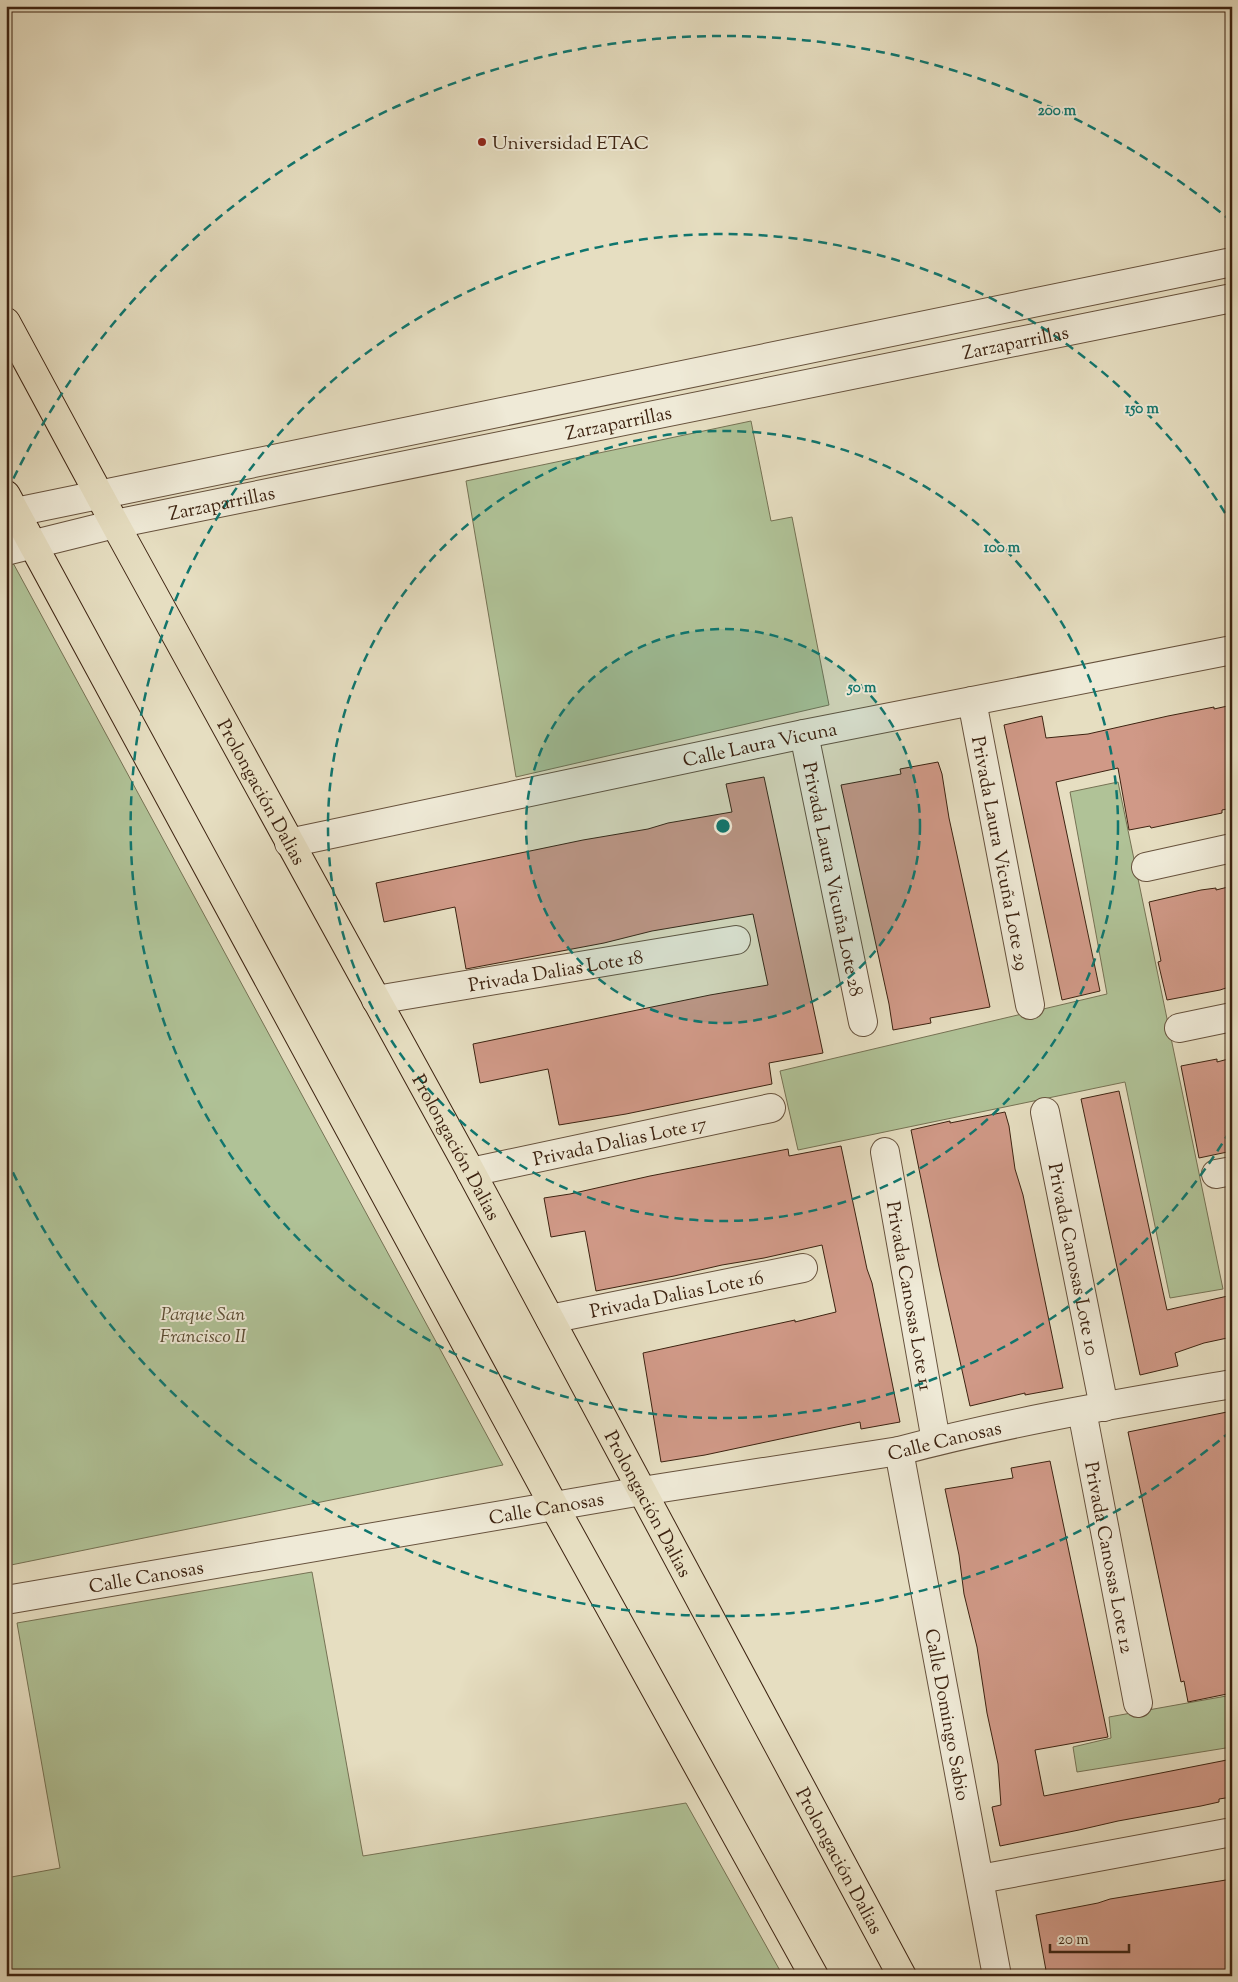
<svg xmlns="http://www.w3.org/2000/svg" width="1238" height="1982" font-family="'Sorts Mill Goudy',serif">
<style>
.green{fill:#b0c297;stroke:#767254}
.building{fill:#d09987;stroke:#3d2311}
.lines{fill:none;stroke-linecap:round;stroke-linejoin:round}
.minor-casing{stroke:#67523d;stroke-width:30}
.major-casing{stroke:#3d2311;stroke-width:30}
.minor{stroke:#efead7;stroke-width:28}
.major{stroke:#e6dec1;stroke-width:28}
.ring{fill:none;stroke:#0f766e;stroke-width:2.5;stroke-dasharray:9 6}
.poi-dot{fill:#8f2418;stroke:#efead7;stroke-width:2}
.labels{text-anchor:middle;stroke-width:4;stroke-linejoin:round;paint-order:stroke}
.poi-label{font-size:19px;fill:#3d2311;stroke:#efead7;text-anchor:start}
.street-label{font-size:19px;fill:#3d2311;stroke:#efead7}
.park-label{font-size:19px;font-style:italic;fill:#5a4b32;stroke:#efead7}
.centre{fill:#0f766e;stroke:#efead7;stroke-width:2.5}
.ring-label{font-size:15px;text-anchor:middle;font-weight:bold;fill:#0f766e;stroke:#efead7;stroke-width:4;stroke-linejoin:round;paint-order:stroke}
</style>
<rect width="100%" height="100%" fill="#e6dec1"/>
<filter id="stains"><feTurbulence type="fractalNoise" baseFrequency=".004" numOctaves="4"/><feColorMatrix values="0 0 0 0 .2 0 0 0 0 .09 0 0 0 0 .02 0 0 0 .5 -.17"/></filter>
<radialGradient id="worn" r=".72"><stop offset=".6" stop-color="#630" stop-opacity="0"/><stop offset="1" stop-color="#630" stop-opacity=".3"/></radialGradient>
<g class="green">
<polygon points="751,421 771,521 792,517 829,705 516,777 466,481"/>
<polygon points="6,550 503,1465 6,1566"/>
<polygon points="1118,782 1223,1289 1170,1298 1125,1082 798,1150 780,1071 1107,994 1070,792"/>
<polygon points="312,1572 363,1856 686,1803 783,1976 6,1976 6,1878 60,1868 17,1623"/>
<polygon points="1232,1695 1232,1747 1077,1772 1073,1747 1111,1738 1109,1717"/>
</g>
<g class="building">
<polygon points="1232,705 1232,808 1222,810 1222,813 1151,828 1150,826 1129,830 1118,768 1056,782 1100,991 1062,1000 1004,725 1042,716 1046,738 1088,734 1168,716 1214,707 1214,709"/>
<polygon points="938,762 942,774 949,818 990,1007 930,1018 931,1023 893,1030 889,1004 841,785 901,774 900,769"/>
<polygon points="764,777 823,1053 769,1063 772,1084 626,1114 559,1125 548,1069 480,1083 473,1044 710,995 768,985 753,914 652,931 604,943 466,969 455,907 384,922 376,883 583,840 648,829 668,823 732,812 726,784"/>
<polygon points="1232,886 1232,986 1220,990 1167,1000 1158,962 1161,961 1149,902 1201,890 1216,888 1216,890"/>
<polygon points="1232,1058 1232,1151 1199,1158 1181,1066 1217,1059 1217,1062"/>
<polygon points="1119,1091 1167,1310 1232,1295 1232,1337 1204,1343 1175,1353 1178,1366 1140,1375 1081,1099"/>
<polygon points="1005,1112 1009,1126 1015,1169 1023,1195 1063,1388 1025,1395 1025,1393 970,1406 939,1267 911,1130 950,1121 950,1123"/>
<polygon points="841,1146 867,1269 872,1283 900,1422 861,1429 860,1422 705,1455 661,1462 643,1353 795,1320 795,1322 836,1312 822,1245 764,1258 722,1265 674,1276 596,1291 585,1231 551,1237 544,1198 570,1194 650,1176 788,1149 789,1156"/>
<polygon points="1232,1411 1232,1693 1188,1702 1184,1681 1181,1682 1170,1631 1128,1432"/>
<polygon points="1050,1461 1108,1737 1035,1750 1044,1796 1232,1759 1232,1797 1219,1799 1219,1802 1201,1806 1118,1821 1079,1830 1000,1846 992,1807 1001,1805 998,1764 987,1713 977,1647 964,1594 959,1555 945,1489 1013,1478 1011,1468"/>
<polygon points="1232,1879 1232,1976 1047,1976 1036,1915 1098,1903 1110,1899"/>
</g>
<g class="lines">
<defs>
<g id="minor">
<polyline points="6,514 1232,262"/>
<path id="s1" d="M6,551L115,524L1232,298"/>
<path id="s2" d="M972,701L1030,1005"/>
<path id="s3" d="M804,734L863,1022"/>
<path id="s4" d="M289,843L804,734L1232,650"/>
<polyline points="1146,867 1232,848"/>
<path id="s5" d="M376,1000L736,940"/>
<polyline points="1179,1028 1232,1017"/>
<path id="s6" d="M1045,1112L1104,1407"/>
<path id="s7" d="M885,1152L936,1441"/>
<path id="s8" d="M471,1172L771,1108"/>
<polyline points="1216,1174 1232,1171"/>
<path id="s9" d="M550,1319L803,1268"/>
<path id="s10" d="M1082,1411L1138,1703"/>
<path id="s11" d="M899,1451L997,1976"/>
<path id="s12" d="M6,1600L642,1491L899,1451C1007,1422 1122,1403 1232,1384"/>
<polyline points="980,1879 1232,1832"/>
</g>
<g id="major">
<path id="s13" d="M6,322L115,524L471,1172L902,1976"/>
<polyline points="6,495 554,1506 814,1976"/>
</g>
</defs>
<use href="#minor" class="minor-casing"/>
<use href="#major" class="major-casing"/>
<use href="#minor" class="minor"/>
<use href="#major" class="major"/>
</g>
<circle cx="723" cy="826" r="197" fill="#0f766e" fill-opacity=".12"/>
<g class="ring">
<circle cx="723" cy="826" r="197"/>
<circle cx="723" cy="826" r="395"/>
<path d="M1230 1131A592 592 0 1 1 1230 521"/>
<path d="M1231 1431A790 790 0 0 1 7 1160M7 492A790 790 0 0 1 1231 221"/>
</g>
<circle class="poi-dot" cx="482" cy="142" r="5"/>
<g class="labels">
<g class="poi-label">
<text x="492" y="149">Universidad ETAC</text>
</g>
<g class="street-label">
<text dy="7" stroke="none"><textPath href="#s1" startOffset="1031">Zarzaparrillas</textPath></text>
<text dy="7" stroke="none"><textPath href="#s1" startOffset="626">Zarzaparrillas</textPath></text>
<text dy="7" stroke="none"><textPath href="#s1" startOffset="221">Zarzaparrillas</textPath></text>
<text dy="7" stroke="none"><textPath href="#s4" startOffset="481">Calle Laura Vicuna</textPath></text>
<text dy="7" stroke="none"><textPath href="#s13" startOffset="535">Prolongación Dalias</textPath></text>
<text dy="7" stroke="none"><textPath href="#s2" startOffset="155">Privada Laura Vicuña Lote 29</textPath></text>
<text dy="7" stroke="none"><textPath href="#s3" startOffset="148">Privada Laura Vicuña Lote 28</textPath></text>
<text dy="7" stroke="none"><textPath href="#s5" startOffset="182">Privada Dalias Lote 18</textPath></text>
<text dy="7" stroke="none"><textPath href="#s8" startOffset="152">Privada Dalias Lote 17</textPath></text>
<text dy="7" stroke="none"><textPath href="#s13" startOffset="940">Prolongación Dalias</textPath></text>
<text dy="7" stroke="none"><textPath href="#s6" startOffset="150">Privada Canosas Lote 10</textPath></text>
<text dy="7" stroke="none"><textPath href="#s9" startOffset="129">Privada Dalias Lote 16</textPath></text>
<text dy="7" stroke="none"><textPath href="#s7" startOffset="146">Privada Canosas Lote 11</textPath></text>
<text dy="7" stroke="none"><textPath href="#s12" startOffset="952">Calle Canosas</textPath></text>
<text dy="7" stroke="none"><textPath href="#s13" startOffset="1345">Prolongación Dalias</textPath></text>
<text dy="7" stroke="none"><textPath href="#s12" startOffset="548">Calle Canosas</textPath></text>
<text dy="7" stroke="none"><textPath href="#s10" startOffset="149">Privada Canosas Lote 12</textPath></text>
<text dy="7" stroke="none"><textPath href="#s12" startOffset="142">Calle Canosas</textPath></text>
<text dy="7" stroke="none"><textPath href="#s11" startOffset="268">Calle Domingo Sabio</textPath></text>
<text dy="7" stroke="none"><textPath href="#s13" startOffset="1750">Prolongación Dalias</textPath></text>
</g>
<g class="park-label">
<text x="203" y="1320">Parque San<tspan x="203" dy="22">Francisco II</tspan></text>
</g>
</g>
<circle cx="723" cy="826" r="8" class="centre"/>
<g class="ring-label">
<text x="1057" y="115">200 m</text>
<text x="1142" y="413">150 m</text>
<text x="1002" y="552">100 m</text>
<text x="862" y="692">50 m</text>
</g>
<rect width="1238" height="1982" fill="none" stroke="#e6dec1" stroke-width="25"/>
<rect x="8" y="8" width="1223" height="1967" fill="none" stroke="#3d2311" stroke-width="2.5"/>
<rect x="12" y="12" width="1213" height="1957" fill="none" stroke="#3d2311"/>
<path d="M1050 1944v8h79v-8" fill="none" stroke="#3d2311" stroke-width="2.5"/>
<text x="1058" y="1944" font-size="15" fill="#3d2311" stroke="#efead7" stroke-width="4" paint-order="stroke">20 m</text>
<rect width="100%" height="100%" filter="url(#stains)"/>
<rect width="100%" height="100%" fill="url(#worn)"/>
</svg>
